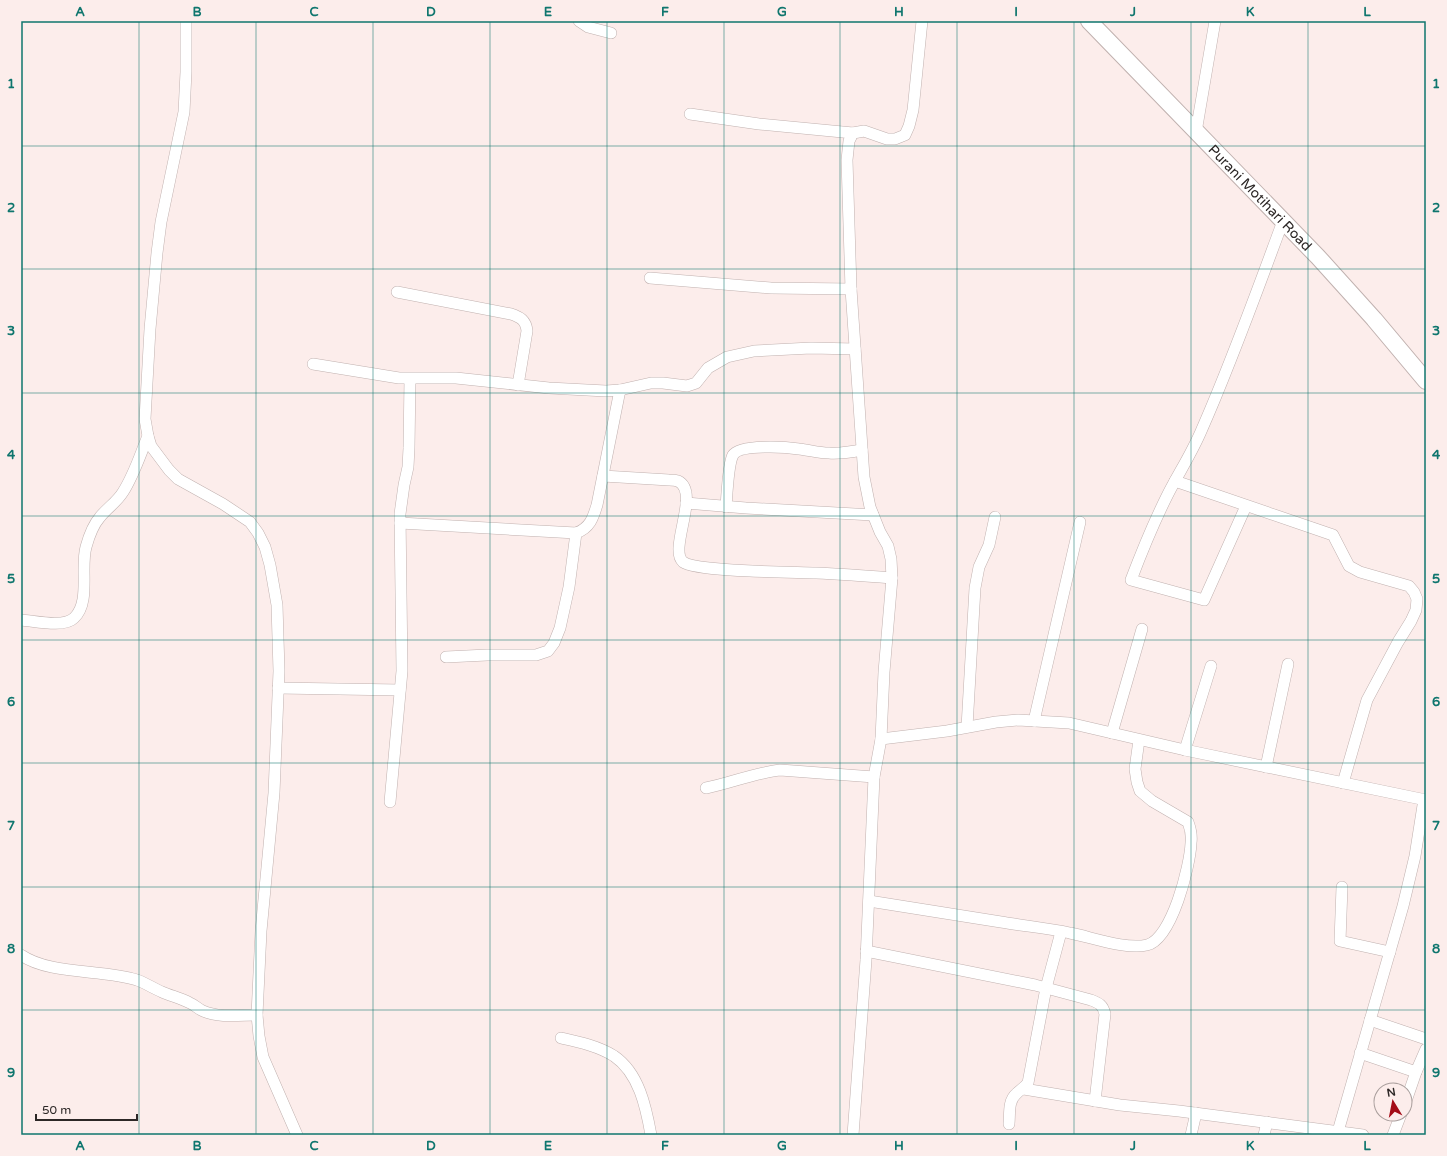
<svg xmlns="http://www.w3.org/2000/svg" width="1447" height="1156" font-family="'Varela Round',sans-serif">
<style>
.lines{fill:none;stroke-linecap:round;stroke-linejoin:round}
.minor-casing{stroke:#c0b1af;stroke-width:12}
.secondary-casing{stroke:#c0b1af;stroke-width:18}
.minor{stroke:#fff;stroke-width:11}
.secondary{stroke:#fff;stroke-width:16}
.grid{fill:none;stroke:#0f766e;stroke-width:1;stroke-opacity:0.55}
.labels{text-anchor:middle;stroke-width:3;stroke-linejoin:round;paint-order:stroke}
.street-label{font-size:14px;fill:#2c2726;stroke:#fcedeb}
.neatline{fill:none;stroke:#0f766e;stroke-width:1.5}
.grid-label{font-size:13px;text-anchor:middle;font-weight:bold;fill:#0f766e}
</style>
<rect width="100%" height="100%" fill="#fcedeb"/>
<g class="lines">
<defs>
<g id="minor">
<polyline points="186,21 186,72 184,112 161,222 157,253 150,329 145,419 148,436 151,446 169,470 178,479 223,504 250,522 258,533 265,547 270,565 277,605 279,671 274,793 261,931 257,1015 259,1036 263,1057 297,1135"/>
<polyline points="579,21 588,27 611,33"/>
<polyline points="690,114 759,124 853,133"/>
<polyline points="1196,132 1215,21"/>
<polyline points="650,278 771,288 851,289"/>
<path d="M397,292L511,314C520,317 526,320 527,331L518,385"/>
<polyline points="313,364 399,378 456,378 549,388 606,391 620,390 651,383 663,383 687,386 696,383 708,368 727,357 754,351 811,348 855,349"/>
<path d="M603,476L669,480C672,480 675,480 678,481C701,492 668,549 683,562C697,572 793,572 816,573C841,574 867,576 892,578"/>
<polyline points="1175,481 1333,535 1349,566 1360,572 1409,586 1414,592 1417,599 1416,610 1411,621 1398,642 1367,700 1343,783"/>
<polyline points="686,503 746,508 873,515"/>
<path d="M1246,506L1204,600L1131,580C1142,551 1153,524 1167,496C1178,474 1192,453 1202,429C1232,361 1257,291 1283,221"/>
<path d="M726,507C727,495 728,464 733,455C740,444 786,447 799,449C809,450 819,453 829,453C840,454 851,452 862,450"/>
<path d="M400,523L576,533C590,528 593,518 597,505L620,390"/>
<path d="M21,620C35,621 64,628 74,618C91,602 80,568 86,547C89,536 93,525 100,517C107,508 117,502 123,492C134,475 140,455 148,436"/>
<polyline points="446,657 487,655 536,655 548,651 554,643 560,628 569,587 576,533"/>
<polyline points="278,688 400,690"/>
<polyline points="1034,721 1080,522"/>
<polyline points="967,727 975,588 979,567 989,545 995,517"/>
<polyline points="1112,733 1142,629"/>
<polyline points="881,739 947,731 996,722 1018,720 1069,723 1185,750 1426,800"/>
<polyline points="1185,750 1211,666"/>
<polyline points="1266,767 1288,664"/>
<path d="M706,788C731,783 754,773 780,770L874,777"/>
<polyline points="390,802 402,671 400,514 404,485 408,467 409,448 410,379"/>
<polyline points="1342,887 1340,941 1390,952"/>
<path d="M869,901C913,908 957,915 1001,922C1024,926 1047,928 1070,933C1091,937 1126,950 1147,945C1172,939 1190,866 1191,843C1192,836 1191,830 1188,822L1152,801L1140,791L1137,782L1135,769L1139,740"/>
<path d="M866,951L1035,985L1091,1000C1099,1003 1103,1005 1105,1014L1095,1101"/>
<path d="M21,955C50,975 102,969 137,980C145,983 153,988 162,992C171,996 181,998 190,1003C195,1005 198,1009 203,1011C219,1018 240,1015 257,1015"/>
<polyline points="1370,1020 1426,1039"/>
<path d="M561,1038C579,1042 598,1046 614,1056C639,1073 646,1107 651,1135"/>
<polyline points="1360,1053 1416,1072"/>
<polyline points="1024,1089 1120,1105 1179,1111 1363,1135"/>
<polyline points="1405,1104 1416,1072 1426,1049"/>
<path d="M1009,1124C1010,1114 1008,1101 1016,1094C1021,1089 1024,1088 1028,1083L1046,988L1061,932"/>
<polyline points="853,1135 866,960 874,777 881,739 884,672 892,578 891,559 888,546 880,532 870,507 864,477 851,289 847,160 849,141 853,133 864,131 887,139 895,139 905,135 909,126 913,110 922,21"/>
<polyline points="1191,1135 1196,1113"/>
<polyline points="1264,1135 1267,1122"/>
<polyline points="1337,1135 1403,906 1415,856 1424,799"/>
<polyline points="1393,1135 1401,1114"/>
</g>
<g id="secondary">
<path id="s1" d="M1089,21L1318,257L1374,319L1426,381"/>
</g>
</defs>
<use href="#minor" class="minor-casing"/>
<use href="#secondary" class="secondary-casing"/>
<use href="#minor" class="minor"/>
<use href="#secondary" class="secondary"/>
</g>
<path class="grid" d="M139,21V1135M256,21V1135M373,21V1135M490,21V1135M607,21V1135M724,21V1135M840,21V1135M957,21V1135M1074,21V1135M1191,21V1135M1308,21V1135M21,146H1426M21,269H1426M21,393H1426M21,516H1426M21,640H1426M21,763H1426M21,887H1426M21,1010H1426"/>
<g class="labels">
<g class="street-label">
<text dy="5" stroke="none"><textPath href="#s1" startOffset="246">Purani Motihari Road</textPath></text>
</g>
</g>
<rect width="1447" height="1156" fill="none" stroke="#fcedeb" stroke-width="44"/>
<g transform="translate(1393 1102) rotate(350)"><circle r="19" fill="#fcedeb" stroke="#a99e9c"/>
<path d="M0-3L7 15L0 10L-7 15Z" fill="#a40c17"/>
<text y="-6" font-size="11" font-weight="bold" text-anchor="middle" fill="#2c2726">N</text>
</g>
<path d="M36 1114v6h101v-6" fill="none" stroke="#2c2726" stroke-width="2"/>
<text x="42" y="1114" font-size="12" fill="#2c2726" stroke="#fcedeb" stroke-width="3" paint-order="stroke">50 m</text>
<rect x="22" y="22" width="1403" height="1112" class="neatline"/>
<g class="grid-label">
<text x="80" y="16">A</text>
<text x="197" y="16">B</text>
<text x="314" y="16">C</text>
<text x="431" y="16">D</text>
<text x="548" y="16">E</text>
<text x="665" y="16">F</text>
<text x="782" y="16">G</text>
<text x="899" y="16">H</text>
<text x="1016" y="16">I</text>
<text x="1133" y="16">J</text>
<text x="1250" y="16">K</text>
<text x="1367" y="16">L</text>
<text x="11" y="88">1</text>
<text x="1436" y="88">1</text>
<text x="11" y="212">2</text>
<text x="1436" y="212">2</text>
<text x="11" y="335">3</text>
<text x="1436" y="335">3</text>
<text x="11" y="459">4</text>
<text x="1436" y="459">4</text>
<text x="11" y="583">5</text>
<text x="1436" y="583">5</text>
<text x="11" y="706">6</text>
<text x="1436" y="706">6</text>
<text x="11" y="830">7</text>
<text x="1436" y="830">7</text>
<text x="11" y="953">8</text>
<text x="1436" y="953">8</text>
<text x="11" y="1077">9</text>
<text x="1436" y="1077">9</text>
<text x="80" y="1150">A</text>
<text x="197" y="1150">B</text>
<text x="314" y="1150">C</text>
<text x="431" y="1150">D</text>
<text x="548" y="1150">E</text>
<text x="665" y="1150">F</text>
<text x="782" y="1150">G</text>
<text x="899" y="1150">H</text>
<text x="1016" y="1150">I</text>
<text x="1133" y="1150">J</text>
<text x="1250" y="1150">K</text>
<text x="1367" y="1150">L</text>
</g>
</svg>
